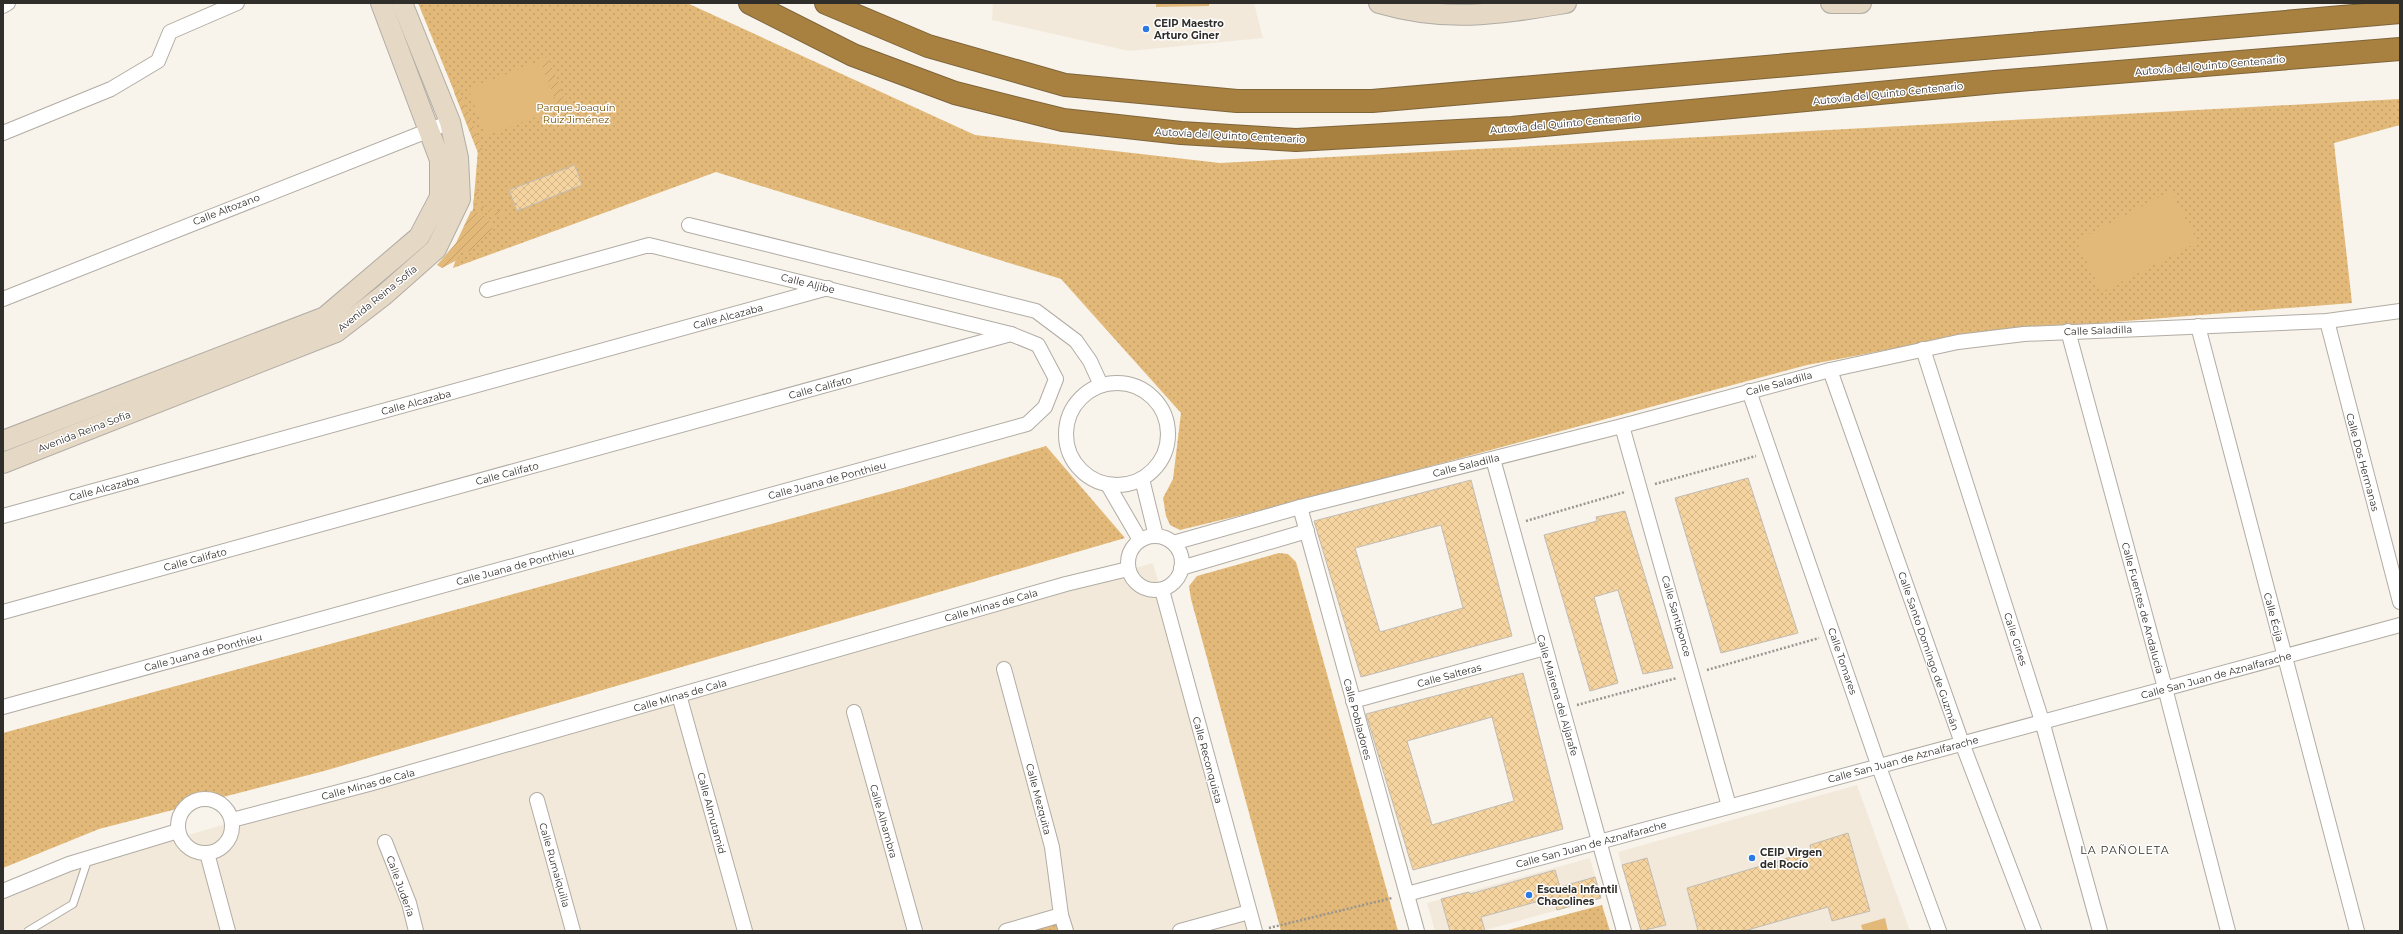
<svg xmlns="http://www.w3.org/2000/svg" width="2403" height="934" font-family="Montserrat,sans-serif">
<style>
.built{fill:#f2e9da}
.grass{fill:url(#grass-dots)}
.garden{fill:url(#garden-furrows)}
.pitch{fill:#e2b979}
.building{fill:url(#building-cross-hatch);stroke:#c1bcb4;fill-rule:evenodd}
.lines{fill:none;stroke-linecap:round;stroke-linejoin:round}
.lane-casing{stroke:#b1aca4;stroke-width:9}
.street-casing{stroke:#b1aca4;stroke-width:16}
.secondary-casing{stroke:#b1aca4;stroke-width:22}
.highway-casing{stroke:#7e6439;stroke-width:24}
.path{stroke:#999590;stroke-width:2.5;stroke-dasharray:2 2;stroke-linecap:butt}
.lane{stroke:#fff;stroke-width:7}
.street{stroke:#fff;stroke-width:14}
.secondary{stroke:#e5d9c6;stroke-width:20}
.highway{stroke:#a88141;stroke-width:22}
.poi-dot{fill:#2c78e4;stroke:#fff;stroke-width:1.5}
.labels{text-anchor:middle;stroke-width:3;stroke-linejoin:round;paint-order:stroke}
.poi-label{font-size:10px;font-weight:bold;fill:#302e2b;stroke:#fff;text-anchor:start}
.street-label{font-size:10px;fill:#302e2b;stroke:#fff}
.park-label{font-size:10px;fill:#734f00;stroke:#fff}
.neighbourhood-label{font-size:11px;letter-spacing:1px;fill:#332f28;stroke:#fff}
</style>
<defs>
<pattern id="grass-dots" width="8" height="8" patternUnits="userSpaceOnUse"><rect width="8" height="8" fill="#e2b979"/><path d="M2 2h.1M6 6h.1" fill="none" stroke="#c29f69" stroke-width="1.8" stroke-linecap="round"/></pattern>
<pattern id="garden-furrows" width="10" height="10" patternUnits="userSpaceOnUse"><rect width="10" height="10" fill="#e2b979"/><path d="M-1 1l2-2M0 10L10 0M9 11l2-2" fill="none" stroke="#c29f69"/></pattern>
<pattern id="building-cross-hatch" width="8" height="8" patternUnits="userSpaceOnUse"><rect width="8" height="8" fill="#f6d4a0"/><path d="M0 0l8 8M0 8l8-8" fill="none" stroke="#d3b68a"/></pattern>
</defs>
<rect width="100%" height="100%" fill="#f8f3eb"/>
<g class="built">
<polygon points="993,3 1254,3 1263,38 1129,51 992,20"/>
<polygon points="1153,563 1255,931 3,931 3,890 293,804"/>
<polygon points="1857,785 1910,931 1641,931 1618,852"/>
<polygon points="1590,858 1601,898 1482,931 1435,931 1427,903"/>
</g>
<g class="grass">
<polygon points="418,3 687,3 975,135 1220,163 2400,99 2400,125 2334,143 2352,303 1976,333 1807,365 1308,499 1180,530 1170,525 1166,516 1163,498 1173,479 1181,413 1061,279 716,172 453,268 473,209 478,150"/>
<polygon points="1046,446 1125,538 324,771 99,829 3,868 3,733 903,488"/>
<polygon points="1279,553 1288,554 1296,562 1398,931 1281,931 1191,599 1189,586 1197,576"/>
<polygon points="1602,905 1610,931 1504,931"/>
<polygon points="1056,923 1058,931 1029,931"/>
</g>
<g class="garden">
<polygon points="548,57 571,116 563,119 540,60"/>
<polygon points="459,89 483,151 481,153 478,153 454,92"/>
<polygon points="475,191 478,191 476,203 498,211 503,208 505,214 497,216 473,205"/>
<path d="M471,211C481,212 490,218 492,229L471,251L461,253L457,260L442,268L437,265L456,243Z"/>
</g>
<g class="pitch">
<polygon points="1156,3 1209,3 1209,6 1156,7"/>
<polygon points="540,61 558,108 486,136 468,89"/>
<polygon points="2171,191 2198,242 2102,292 2076,241"/>
<polygon points="1885,918 1888,931 1863,931 1861,925"/>
</g>
<g class="building">
<polygon points="575,165 582,185 517,211 509,190"/>
<polygon points="1748,478 1798,633 1721,653 1675,498"/>
<path d="M1471,480L1512,636L1361,677L1314,521ZM1441,525L1463,608L1380,632L1355,548Z"/>
<polygon points="1625,511 1673,668 1643,674 1618,590 1594,597 1618,683 1590,691 1544,535 1597,521 1596,517"/>
<path d="M1523,673L1563,829L1413,870L1366,714ZM1492,717L1514,801L1432,825L1407,741Z"/>
<polygon points="1848,833 1870,911 1832,921 1828,907 1744,931 1698,931 1687,888 1811,851 1810,845"/>
<polygon points="1647,858 1666,925 1641,931 1622,865"/>
<polygon points="1555,870 1560,887 1595,877 1601,898 1557,910 1554,897 1481,917 1485,931 1450,931 1441,899 1469,892 1470,894"/>
</g>
<g class="lines">
<defs>
<polyline id="lane" points="28,931 73,904 88,859"/>
<g id="street">
<polyline points="3,6 8,3"/>
<polyline points="3,133 111,89 158,61 170,32 237,3"/>
<polyline points="689,225 1036,311 1076,341 1090,361 1101,385"/>
<polyline points="3,299 450,122"/>
<polyline points="2327,321 2400,602"/>
<polyline points="2198,326 2357,931"/>
<polyline points="2068,331 2165,688 2228,931"/>
<polyline points="1923,349 2042,721 2100,931"/>
<polyline points="1830,370 1962,743 2034,931"/>
<circle cx="1117" cy="434" r="51"/>
<polyline points="1749,391 1879,767 1939,931"/>
<polyline points="1622,426 1729,806"/>
<polyline points="1493,459 1624,931"/>
<polyline points="1142,479 1156,536"/>
<polyline points="1108,485 1140,540"/>
<polyline points="1300,507 1417,931"/>
<polyline points="3,516 828,288"/>
<circle cx="1155" cy="563" r="27"/>
<polyline points="1173,543 1300,507 1622,426 1830,370 1958,342 2024,334 2327,321 2400,311"/>
<polyline points="1181,568 1307,531"/>
<polyline points="1162,590 1255,931"/>
<polyline points="3,612 1011,334"/>
<polyline points="1004,669 1052,847 1061,915 1066,931"/>
<polyline points="679,695 745,931"/>
<polyline points="1353,701 1545,648"/>
<polyline points="3,707 1027,424 1045,407 1056,379 1038,345 1011,334 649,245 487,290"/>
<polyline points="854,712 915,931"/>
<circle cx="205" cy="826" r="27"/>
<polyline points="537,800 573,931"/>
<polyline points="232,820 369,784 1066,584 1128,569"/>
<polyline points="385,842 409,903 416,931"/>
<polyline points="207,853 228,931"/>
<polyline points="3,891 69,864 178,831"/>
<polyline points="1407,894 2400,625"/>
<polyline points="1006,931 1061,915"/>
<polyline points="1180,931 1249,912"/>
</g>
<g id="secondary">
<path d="M1379,3C1447,23 1498,14 1566,3"/>
<polyline points="1831,3 1861,3"/>
<polyline points="3,441 325,317 419,237 440,197 440,160 381,3"/>
<polyline points="3,463 336,332 384,295 436,249 460,199 458,158 450,122 402,3"/>
</g>
<g id="highway">
<polyline points="750,3 853,55 955,93 1063,120 1181,133 1296,140 1512,128 1995,82 2400,49"/>
<polyline points="826,3 928,46 1065,85 1237,101 1372,101 2400,12"/>
</g>
</defs>
<use href="#lane" class="lane-casing"/>
<use href="#street" class="street-casing"/>
<use href="#secondary" class="secondary-casing"/>
<use href="#highway" class="highway-casing"/>
<g class="path">
<polyline points="1655,484 1756,456"/>
<polyline points="1526,521 1625,492"/>
<polyline points="1707,670 1819,638"/>
<polyline points="1577,705 1677,678"/>
<polyline points="1269,928 1392,898"/>
</g>
<use href="#lane" class="lane"/>
<use href="#street" class="street"/>
<use href="#secondary" class="secondary"/>
<use href="#highway" class="highway"/>
</g>
<g class="poi-dot">
<circle cx="1146" cy="29" r="4"/>
<circle cx="1752" cy="858" r="4"/>
<circle cx="1529" cy="895" r="4"/>
</g>
<g class="labels">
<g class="poi-label">
<text x="1154" y="27">CEIP Maestro<tspan x="1154" dy="12">Arturo Giner</tspan></text>
<text x="1760" y="856">CEIP Virgen<tspan x="1760" dy="12">del Rocío</tspan></text>
<text x="1537" y="893">Escuela Infantil<tspan x="1537" dy="12">Chacolines</tspan></text>
</g>
<g class="street-label">
<text transform="translate(2210 65) rotate(-5)" y="4">Autovía del Quinto Centenario</text>
<text transform="translate(1888 93) rotate(-6)" y="4">Autovía del Quinto Centenario</text>
<text transform="translate(1565 123) rotate(-5)" y="4">Autovía del Quinto Centenario</text>
<text transform="translate(1230 135) rotate(3)" y="4">Autovía del Quinto Centenario</text>
<text transform="translate(226 209) rotate(-21)" y="4">Calle Altozano</text>
<text transform="translate(808 283) rotate(14)" y="4">Calle Aljibe</text>
<text transform="translate(377 298) rotate(-39)" y="4">Avenida Reina Sofía</text>
<text transform="translate(728 316) rotate(-15)" y="4">Calle Alcazaba</text>
<text transform="translate(2098 330) rotate(-2)" y="4">Calle Saladilla</text>
<text transform="translate(1779 383) rotate(-15)" y="4">Calle Saladilla</text>
<text transform="translate(820 387) rotate(-15)" y="4">Calle Califato</text>
<text transform="translate(416 402) rotate(-15)" y="4">Calle Alcazaba</text>
<text transform="translate(84 431) rotate(-21)" y="4">Avenida Reina Sofía</text>
<text transform="translate(2363 462) rotate(75)" y="4">Calle Dos Hermanas</text>
<text transform="translate(1466 465) rotate(-14)" y="4">Calle Saladilla</text>
<text transform="translate(507 473) rotate(-15)" y="4">Calle Califato</text>
<text transform="translate(827 480) rotate(-15)" y="4">Calle Juana de Ponthieu</text>
<text transform="translate(104 488) rotate(-15)" y="4">Calle Alcazaba</text>
<text transform="translate(195 559) rotate(-15)" y="4">Calle Califato</text>
<text transform="translate(515 566) rotate(-15)" y="4">Calle Juana de Ponthieu</text>
<text transform="translate(991 605) rotate(-16)" y="4">Calle Minas de Cala</text>
<text transform="translate(2143 608) rotate(75)" y="4">Calle Fuentes de Andalucía</text>
<text transform="translate(1677 616) rotate(74)" y="4">Calle Santiponce</text>
<text transform="translate(2274 617) rotate(75)" y="4">Calle Écija</text>
<text transform="translate(2016 639) rotate(72)" y="4">Calle Gines</text>
<text transform="translate(1929 651) rotate(71)" y="4">Calle Santo Domingo de Guzmán</text>
<text transform="translate(203 652) rotate(-15)" y="4">Calle Juana de Ponthieu</text>
<text transform="translate(1843 661) rotate(71)" y="4">Calle Tomares</text>
<text transform="translate(1449 675) rotate(-15)" y="4">Calle Salteras</text>
<text transform="translate(2216 675) rotate(-15)" y="4">Calle San Juan de Aznalfarache</text>
<text transform="translate(680 695) rotate(-16)" y="4">Calle Minas de Cala</text>
<text transform="translate(1558 695) rotate(74)" y="4">Calle Mairena del Aljarafe</text>
<text transform="translate(1358 719) rotate(75)" y="4">Calle Pobladores</text>
<text transform="translate(1903 759) rotate(-15)" y="4">Calle San Juan de Aznalfarache</text>
<text transform="translate(1208 760) rotate(75)" y="4">Calle Reconquista</text>
<text transform="translate(368 784) rotate(-15)" y="4">Calle Minas de Cala</text>
<text transform="translate(1039 799) rotate(75)" y="4">Calle Mezquita</text>
<text transform="translate(712 813) rotate(75)" y="4">Calle Almutamid</text>
<text transform="translate(884 821) rotate(74)" y="4">Calle Alhambra</text>
<text transform="translate(1591 844) rotate(-15)" y="4">Calle San Juan de Aznalfarache</text>
<text transform="translate(555 865) rotate(74)" y="4">Calle Rumaiquilla</text>
<text transform="translate(401 886) rotate(70)" y="4">Calle Judería</text>
</g>
<g class="park-label">
<text x="576" y="111">Parque Joaquín<tspan x="576" dy="12">Ruiz Jiménez</tspan></text>
</g>
<g class="neighbourhood-label">
<text x="2125" y="854">LA PAÑOLETA</text>
</g>
</g>
<rect width="2403" height="934" fill="none" stroke="#302e2b" stroke-width="8"/>
</svg>
